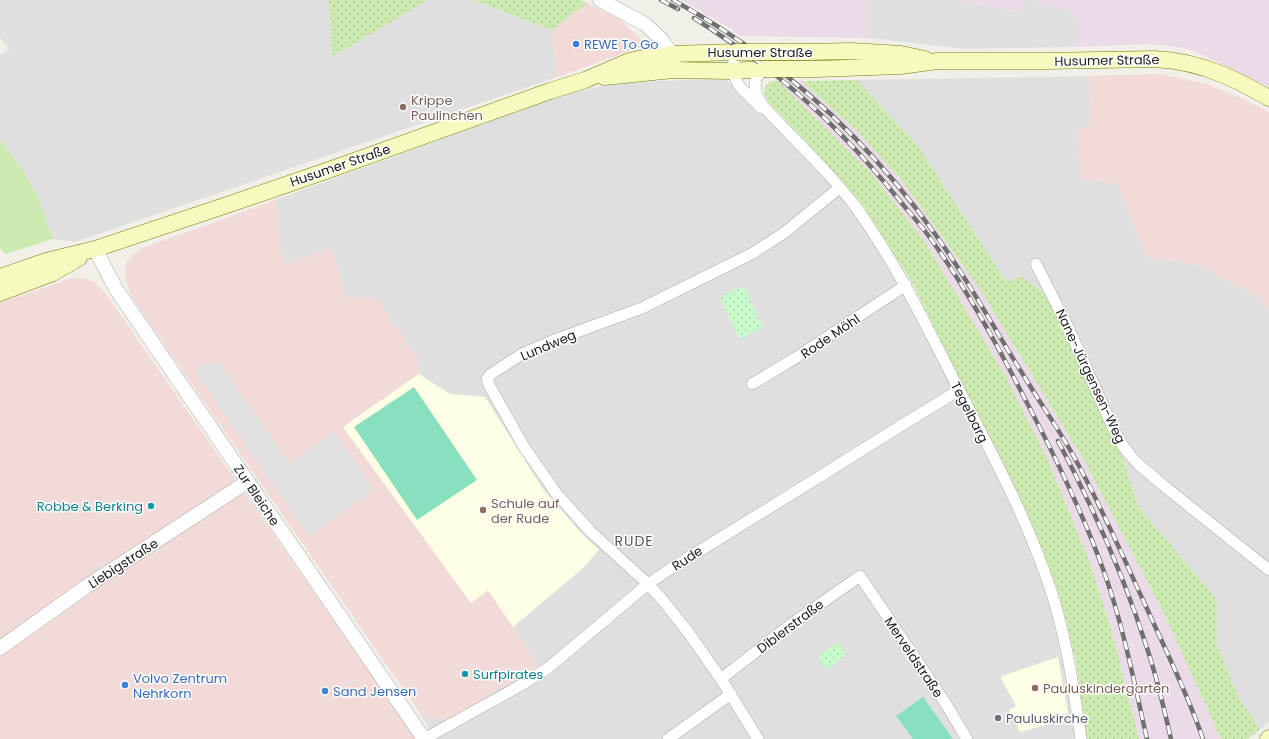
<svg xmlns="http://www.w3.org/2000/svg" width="1269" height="739" font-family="Poppins,sans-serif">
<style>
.residential{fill:#e0dfdf}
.commercial{fill:#f2dad9}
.industrial{fill:#ebdbe8}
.education{fill:#ffffe5}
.grass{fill:url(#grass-dots)}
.park{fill:url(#park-dots)}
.garden{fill:#cdebb0}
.pitch{fill:#88e0be}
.parking{fill:#e2e2e2}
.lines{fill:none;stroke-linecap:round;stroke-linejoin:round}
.minor-casing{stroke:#a9a9a9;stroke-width:12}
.tertiary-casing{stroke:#a9a9a9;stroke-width:15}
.secondary-casing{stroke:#707d05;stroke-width:17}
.minor{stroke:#fff;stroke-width:11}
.tertiary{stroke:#fff;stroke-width:14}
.secondary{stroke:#f7fabf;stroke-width:16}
.rail-casing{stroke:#707070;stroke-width:4.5}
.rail{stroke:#fff;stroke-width:3;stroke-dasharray:9;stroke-linecap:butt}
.secondary-bridge-casing{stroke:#707d05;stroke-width:17;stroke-linecap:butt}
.secondary-bridge{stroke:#f7fabf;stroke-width:16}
.shop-dot{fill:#3f7fe0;stroke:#fff;stroke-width:1.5}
.education-dot{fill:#8d6e63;stroke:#fff;stroke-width:1.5}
.culture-dot{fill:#0f9aa8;stroke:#fff;stroke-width:1.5}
.worship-dot{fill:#6b7280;stroke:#fff;stroke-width:1.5}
.labels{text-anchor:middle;stroke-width:3;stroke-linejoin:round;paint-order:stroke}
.shop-label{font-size:13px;fill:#366cbe;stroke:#fff;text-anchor:start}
.street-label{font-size:13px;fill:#222;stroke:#fff}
.education-label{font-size:13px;fill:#785e54;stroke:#fff;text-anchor:start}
.culture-label{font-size:13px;fill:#0d838f;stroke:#fff;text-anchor:end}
.worship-label{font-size:13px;fill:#5b616d;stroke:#fff;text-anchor:start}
.neighbourhood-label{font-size:14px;letter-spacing:1px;fill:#555;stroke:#fff}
</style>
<defs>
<pattern id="grass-dots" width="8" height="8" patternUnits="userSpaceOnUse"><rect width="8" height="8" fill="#cdebb0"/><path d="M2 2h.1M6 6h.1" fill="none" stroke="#b0c997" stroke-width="1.8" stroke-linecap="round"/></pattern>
<pattern id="park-dots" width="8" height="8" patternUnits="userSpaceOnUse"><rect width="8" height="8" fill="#c8facc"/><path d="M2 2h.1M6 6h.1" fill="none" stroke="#acd6af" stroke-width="1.8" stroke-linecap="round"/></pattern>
</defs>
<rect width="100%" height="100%" fill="#f2efe9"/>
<g class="residential">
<polygon points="0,0 329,0 332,57 428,0 473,0 552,30 557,77 75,242 53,239 38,197 24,172 0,140 0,55 10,50 0,37"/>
<polygon points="865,0 958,0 1019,12 1022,0 1033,0 1069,11 1077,19 1082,33 1073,47 965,49 869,38"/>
<polygon points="1089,76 1091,127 1078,127 1080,169 1082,179 1118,184 1146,257 1199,265 1258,298 1269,309 1269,722 1260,729 1238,696 1217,646 1217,600 1138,506 1124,462 918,146 857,80"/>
<polygon points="725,78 795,144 839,195 866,230 906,295 1007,495 1027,542 1048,595 1061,647 1075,739 435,739 420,713 437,719 450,718 539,666 488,590 343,427 419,374 345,298 332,248 283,265 275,200 568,93 618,83"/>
</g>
<g class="commercial">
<polygon points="587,3 618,18 640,38 641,47 557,77 552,30"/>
<polygon points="1160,74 1206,84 1243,99 1269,112 1269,309 1258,298 1199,265 1146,257 1118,184 1082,179 1080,169 1078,127 1091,126 1089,76"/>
<polygon points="275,200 283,265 332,248 345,298 376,298 419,360 419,374 343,427 471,602 488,590 539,666 450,718 437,719 420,713 131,296 125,278 126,262 140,249"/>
<polygon points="72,278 83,278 95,283 105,293 416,739 0,739 0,303"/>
</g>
<g class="industrial">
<polygon points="681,0 865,0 869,38 740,36 730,28"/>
<polygon points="958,0 1022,0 1020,12"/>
<polygon points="1033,0 1269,0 1269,87 1192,50 1172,46 1150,44 1073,47 1082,33 1077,19 1069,11"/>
<polygon points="778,81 801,81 856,130 903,182 979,288 1085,462 1164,614 1221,739 1139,739 1113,635 1088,557 1046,456 1003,372 925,242 871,173"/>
</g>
<g class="education">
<polygon points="419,374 450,394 485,397 543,489 580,532 599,550 582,569 513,627 488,590 471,603 343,427"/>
<polygon points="1058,657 1068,713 1047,718 1049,724 1020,732 1009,710 1016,706 1001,678 1002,676"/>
</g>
<g class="grass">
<polygon points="329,0 428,0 332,57"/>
<polygon points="473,0 581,0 587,3 552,30"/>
<polygon points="857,80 918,146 1007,283 1020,276 1046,294 1124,462 1138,506 1217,600 1217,646 1238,696 1260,729 1248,739 1221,739 1164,614 1085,462 979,288 903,182 856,130 801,81"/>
<path d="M772,81H778L871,173L925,242L1003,372L1046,456L1088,557L1113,635L1139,739H1087L1076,662L1058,592L1029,519L911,281L864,207L817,153L769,103C763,94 762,86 772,81Z"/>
</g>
<g class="park">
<polygon points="744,286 763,328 739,339 720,297"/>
<polygon points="838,642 847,654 827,670 818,659 821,654"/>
</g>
<polygon class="garden" points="0,140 24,172 38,197 53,239 5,254 0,248"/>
<g class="pitch">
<polygon points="414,387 477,480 417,520 354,427"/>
<polygon points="923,697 953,739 913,739 896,716"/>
</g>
<polygon class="parking" points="219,361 289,464 334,432 375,490 308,536 194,369 200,365"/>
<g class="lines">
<defs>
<g id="minor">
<polyline points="736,52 732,71 739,86 761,108"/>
<path d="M764,69C750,80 755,93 763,106C795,141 832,174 860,213C897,266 925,323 954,380C990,450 1028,519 1052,594C1067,641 1074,690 1081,739"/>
<polyline points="1036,264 1069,329 1113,428 1123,446 1130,455 1137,463 1164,486 1269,570"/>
<polyline points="752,384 797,357 906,285"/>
<polyline points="721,679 790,625 860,576 946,704 967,739"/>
<polyline points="424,739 523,684 548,668 648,584 670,569 803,487 894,430 959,390"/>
<polyline points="668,739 731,694"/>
<polyline points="758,739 721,679 688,632 661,598 648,584 591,532 556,493 524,447 489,385 487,379 491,374 522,354 552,341 642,308 753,253 784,233 839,188"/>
</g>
<g id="tertiary">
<polyline points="600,0 645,24 660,38 672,54 673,64"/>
<polyline points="95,249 116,289 424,739"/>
<polyline points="0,648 87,586 247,482"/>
</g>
<g id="secondary">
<polyline points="806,52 851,51 901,54 925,59"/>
<path d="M817,69L900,66L938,61H1045L1154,59C1178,60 1202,66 1224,75C1239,81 1254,90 1269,98"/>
<polyline points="604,77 673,70 732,71 764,69"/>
<polyline points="0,277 46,261 95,249 227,205 326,171 550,91 585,80 627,62 638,59 672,54 736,52"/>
<polyline points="0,293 53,273 79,258"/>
<polyline points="1268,739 1269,738"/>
</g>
</defs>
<use href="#minor" class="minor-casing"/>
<use href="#tertiary" class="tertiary-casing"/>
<use href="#secondary" class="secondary-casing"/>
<use href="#minor" class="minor"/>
<use href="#tertiary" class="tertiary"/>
<use href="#secondary" class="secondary"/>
<defs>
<g id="rail">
<polyline points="661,0 678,9"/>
<path d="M673,0C777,57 866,137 935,234C968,279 994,329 1024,376C1040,403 1058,428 1073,455C1101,505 1124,559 1148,611C1167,653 1188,695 1203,739"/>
<path d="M694,18C725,38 755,58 784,82C827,117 865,158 900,201C909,212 919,223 928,235C966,287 997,344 1026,401C1055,456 1082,511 1103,569C1123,624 1134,682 1147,739"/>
<path d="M1058,441C1093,507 1124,576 1147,648C1157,678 1164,708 1171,739"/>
</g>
</defs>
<use href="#rail" class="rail-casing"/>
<use href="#rail" class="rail"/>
<defs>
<g id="secondary-bridge">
<polyline points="736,52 806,52"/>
<polyline points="764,69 817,69"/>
</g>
</defs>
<use href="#secondary-bridge" class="secondary-bridge-casing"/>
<use href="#secondary-bridge" class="secondary-bridge"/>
</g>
<g class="shop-dot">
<circle cx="576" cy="44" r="4"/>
<circle cx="125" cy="685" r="4"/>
<circle cx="325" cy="691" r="4"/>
</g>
<g class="education-dot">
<circle cx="403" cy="107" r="4"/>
<circle cx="483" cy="510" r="4"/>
<circle cx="1035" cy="688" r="4"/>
</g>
<g class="culture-dot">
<circle cx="151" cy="506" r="4"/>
<circle cx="465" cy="674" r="4"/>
</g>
<circle class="worship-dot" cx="998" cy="718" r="4"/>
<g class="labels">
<g class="shop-label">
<text x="584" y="49">REWE To Go</text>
<text x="133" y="683">Volvo Zentrum<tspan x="133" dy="15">Nehrkorn</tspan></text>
<text x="333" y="696">Sand Jensen</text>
</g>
<g class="street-label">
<text x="760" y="57">Husumer Straße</text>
<text transform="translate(1107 60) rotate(-1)" y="5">Husumer Straße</text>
<text transform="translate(340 165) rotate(-19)" y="5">Husumer Straße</text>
<text transform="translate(830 336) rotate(-34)" y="5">Rode Möhl</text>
<text transform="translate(548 345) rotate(-23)" y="5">Lundweg</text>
<text transform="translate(1091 376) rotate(65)" y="5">Nane-Jürgensen-Weg</text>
<text transform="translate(970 412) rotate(63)" y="5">Tegelbarg</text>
<text transform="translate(257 495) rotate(56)" y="5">Zur Bleiche</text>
<text transform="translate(687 558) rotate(-33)" y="5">Rude</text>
<text transform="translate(123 563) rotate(-33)" y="5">Liebigstraße</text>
<text transform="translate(790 626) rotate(-37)" y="5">Diblerstraße</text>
<text transform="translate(914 657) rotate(56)" y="5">Merveldstraße</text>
</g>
<g class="education-label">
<text x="411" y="105">Krippe<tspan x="411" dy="15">Paulinchen</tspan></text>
<text x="491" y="508">Schule auf<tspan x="491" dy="15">der Rude</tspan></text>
<text x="1043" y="693">Pauluskindergarten</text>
</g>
<g class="culture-label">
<text x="143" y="511">Robbe &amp; Berking</text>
<text x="473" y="679" text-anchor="start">Surfpirates</text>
</g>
<g class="worship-label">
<text x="1006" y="723">Pauluskirche</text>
</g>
<g class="neighbourhood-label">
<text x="634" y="546">RUDE</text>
</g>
</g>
</svg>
